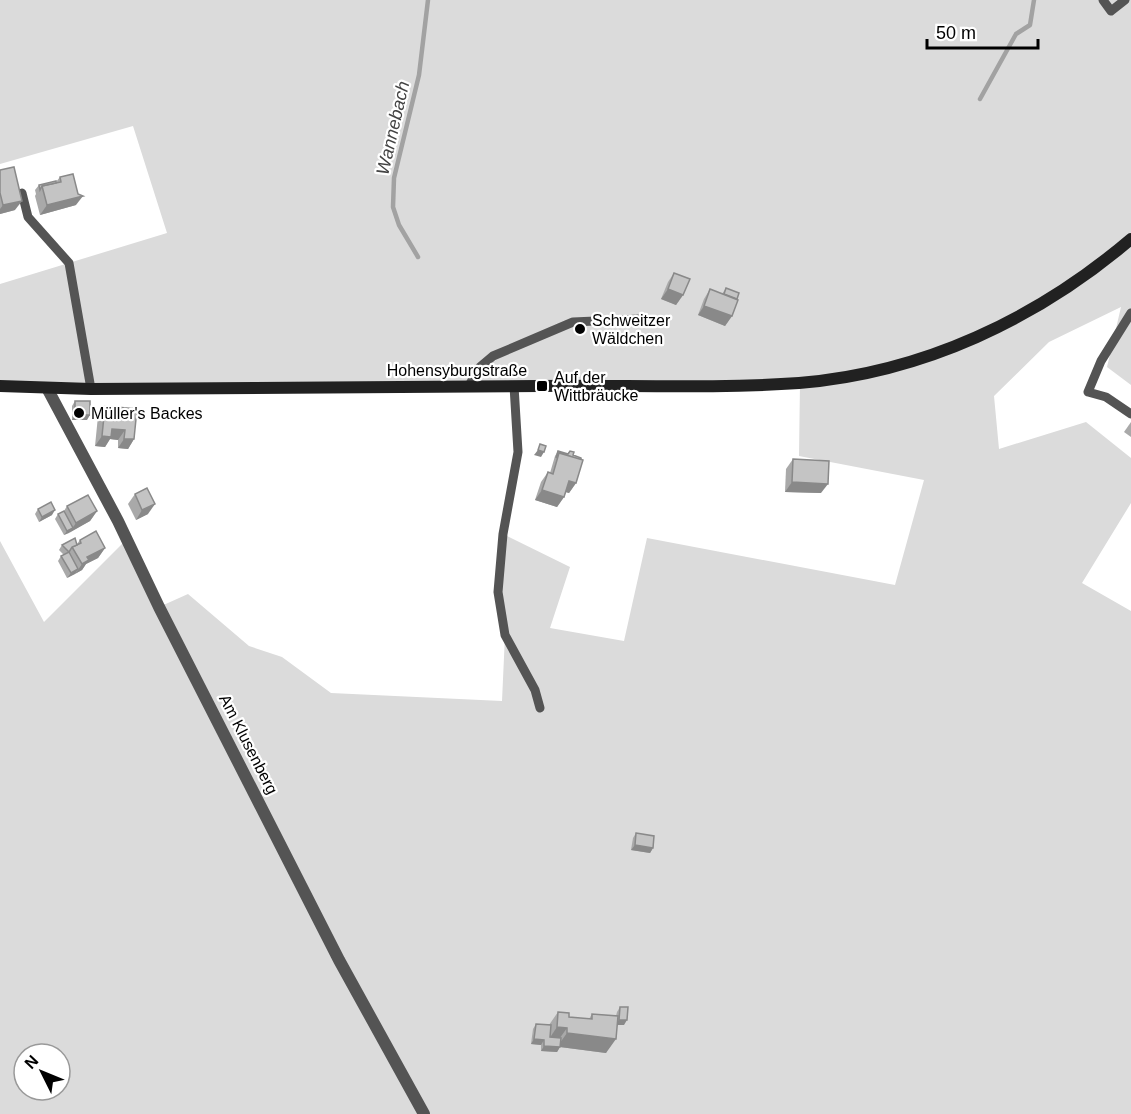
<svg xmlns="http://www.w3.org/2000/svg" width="1131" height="1114" font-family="Helvetica,sans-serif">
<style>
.green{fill:#dbdbdb;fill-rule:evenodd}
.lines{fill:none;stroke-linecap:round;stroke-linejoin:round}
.stream{stroke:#a2a2a2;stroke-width:4.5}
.lane{stroke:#545454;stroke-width:9}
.street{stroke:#545454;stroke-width:12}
.secondary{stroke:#212121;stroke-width:12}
.wall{fill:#a9a9a9}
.shaded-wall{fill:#898989}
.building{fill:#c4c4c4;stroke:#898989;stroke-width:1.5}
.poi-dot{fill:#000;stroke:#fff;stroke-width:2}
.labels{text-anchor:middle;stroke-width:4.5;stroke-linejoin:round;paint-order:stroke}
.poi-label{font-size:16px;fill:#000;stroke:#fff;text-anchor:start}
.street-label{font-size:16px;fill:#000;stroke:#fff}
.water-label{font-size:18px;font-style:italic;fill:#434343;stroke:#fff}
</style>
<rect width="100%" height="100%" fill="#fff"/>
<path class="green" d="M0,0H1131V385L1107,367L1121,307L1049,342L994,396L999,449L1086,422L1131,458V503L1082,583L1131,611V1114H0V541L44,622L127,539L159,607L188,594L249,646L282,657L331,693L502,701L505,635L498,592L503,534L570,567L550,628L624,641L647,538L895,585L924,480L799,456L800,383L0,386V284L167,233L133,126L0,164ZM24,1054H60V1090H24Z"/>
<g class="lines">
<g class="stream">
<polyline points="980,99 1016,34 1030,25 1034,0"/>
<polyline points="418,257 399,225 393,207 394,178 419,75 428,0"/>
</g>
<g class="lane">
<polyline points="1103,0 1111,11 1125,0"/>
<polyline points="22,193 28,217 69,263 91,389"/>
<polyline points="1131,313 1101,361 1088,392 1106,397 1131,414"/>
<polyline points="514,386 518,452 503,534 498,592 505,635 535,690 540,708"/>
<polyline points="468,387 480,367 493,356 573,322 640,319"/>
</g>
<polyline class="street" points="47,388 118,521 159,607 339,960 424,1114"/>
<path class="secondary" d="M0,386L91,389C240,387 390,387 540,386C626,385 713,389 799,383C923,373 1037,319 1131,239"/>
</g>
<g class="wall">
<polygon points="0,170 15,210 0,214"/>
<polygon points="60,177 76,205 40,215 35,196 36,194 35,190 39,185 56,182"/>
<polygon points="674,273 683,295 676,305 661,299 668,282"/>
<polygon points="726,288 732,316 725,326 698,315 704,299 710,289 722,294"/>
<polygon points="75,401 87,420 72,420 72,406"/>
<polygon points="105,406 134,439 128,449 118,448 118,440 110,439 105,447 95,446 98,416"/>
<polygon points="1131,422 1131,437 1124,432"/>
<polygon points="558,451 567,454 570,451 573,455 576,483 569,493 566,492 564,497 557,507 535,500 541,482 548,472 550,473 555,456"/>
<polygon points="793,459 821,493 785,492 786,469"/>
<polygon points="135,494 148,514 136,520 128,504"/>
<polygon points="67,506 97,511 90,521 64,535 55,519 58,514 64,511"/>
<polygon points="38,509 52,515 39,522 35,514"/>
<polygon points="80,540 105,548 98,558 86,564 82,570 67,578 58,561 61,556 64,555 59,550 62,545 77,544"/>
<polygon points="636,833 653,848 650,853 631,850 633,838"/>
<polygon points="620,1007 624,1025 617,1025 606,1053 560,1047 557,1052 541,1051 541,1045 531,1044 533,1029 536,1024 549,1025 558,1012 569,1017 589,1019 592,1014 616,1016 617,1012"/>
</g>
<g class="shaded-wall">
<polygon points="83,196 76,205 40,215 47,205"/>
<polygon points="22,201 15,210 0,214 0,209 3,205"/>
<polygon points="668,289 683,295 676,305 661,299"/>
<polygon points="704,306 732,316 725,326 698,315"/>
<polygon points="75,415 90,415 87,420 72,420"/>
<polygon points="112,429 125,430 118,440 110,439 105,447 95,446 102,436"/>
<polygon points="124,439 134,439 128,449 118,448"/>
<polygon points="538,450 544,452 541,457 534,455"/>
<polygon points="569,481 576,483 569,493 562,491"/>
<polygon points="792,482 828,484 821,493 785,492"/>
<polygon points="542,490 564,497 557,507 535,500"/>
<polygon points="155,504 148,514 136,520 142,510"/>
<polygon points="55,510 52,515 39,522 42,517"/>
<polygon points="97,511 90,521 69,533 76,523"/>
<polygon points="73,528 69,533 64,535 67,531"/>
<polygon points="105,548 98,558 86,564 82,570 75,574 87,557"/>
<polygon points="78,569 75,574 67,578 71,573"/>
<polygon points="635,845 653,848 650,853 631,850"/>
<polygon points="619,1020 627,1020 624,1025 615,1025"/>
<polygon points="557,1027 567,1028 557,1042 547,1042"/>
<polygon points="567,1033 616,1039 606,1053 560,1047 557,1052 541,1051 544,1046 557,1047"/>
<polygon points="534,1039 544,1040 541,1045 531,1044"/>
</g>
<g class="building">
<polygon points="14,167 22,201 3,205 0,193 0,170"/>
<polygon points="73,174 78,194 83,196 47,205 42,186 61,182 60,177"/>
<polygon points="56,181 56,183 42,186 40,190 39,185"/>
<polygon points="674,273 690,279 683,295 668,289"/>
<polygon points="726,288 739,293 737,299 724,294"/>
<polygon points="710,289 738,300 732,316 704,306"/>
<rect x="75" y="401" width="15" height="14"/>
<polygon points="105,406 137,409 134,439 124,439 125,430 112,429 111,437 102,436"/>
<polygon points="540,444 546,446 544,452 538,450"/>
<polygon points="558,451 568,454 570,451 574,452 573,455 581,458 581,460 559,453 556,458"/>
<polygon points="559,453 583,460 576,483 569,481 564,497 542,490 548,472 553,474"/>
<polygon points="793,459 829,461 828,484 792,482"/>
<polygon points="147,488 155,504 142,510 135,494"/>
<polygon points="88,495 97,511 76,523 67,506"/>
<polygon points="51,502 55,510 42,517 38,509"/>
<polygon points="64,511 73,528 67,531 58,514"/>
<polygon points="96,531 105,548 87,557 89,560 82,564 72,547 81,543 80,540"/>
<polygon points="75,538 77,545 72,547 69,552 62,545"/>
<polygon points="69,552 78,569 71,573 61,556"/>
<polygon points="636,833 654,836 653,848 635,845"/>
<polygon points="620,1007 628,1007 627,1020 619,1020"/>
<polygon points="558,1012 569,1013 569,1017 592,1019 592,1014 618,1016 616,1039 567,1033 567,1028 557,1027"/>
<polygon points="536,1024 551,1025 550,1037 561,1038 560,1047 544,1046 544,1040 534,1039"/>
</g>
<g class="poi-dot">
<circle cx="580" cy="329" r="6"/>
<rect x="536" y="380" width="12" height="12" rx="3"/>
<circle cx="79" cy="413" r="6"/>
</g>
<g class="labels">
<g class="poi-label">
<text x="592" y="326">Schweitzer<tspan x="592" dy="18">Wäldchen</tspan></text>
<text x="554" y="383">Auf der<tspan x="554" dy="18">Wittbräucke</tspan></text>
<text x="91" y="419">Müller's Backes</text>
</g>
<g class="street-label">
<text x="457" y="376">Hohensyburgstraße</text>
<text transform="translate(249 744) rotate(63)" y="6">Am Klusenberg</text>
</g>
<g class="water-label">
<text transform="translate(393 128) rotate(-77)" y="6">Wannebach</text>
</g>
</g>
<g transform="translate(42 1072) rotate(313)"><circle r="28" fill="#ffffff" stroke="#999999" stroke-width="1.5"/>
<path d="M0-4.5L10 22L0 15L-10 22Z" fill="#000000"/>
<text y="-9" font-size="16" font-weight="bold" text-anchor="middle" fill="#000000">N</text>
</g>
<path d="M927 39v9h111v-9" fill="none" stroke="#000000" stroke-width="3"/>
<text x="936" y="39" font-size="18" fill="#000000" stroke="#ffffff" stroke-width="4.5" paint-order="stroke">50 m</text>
</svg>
